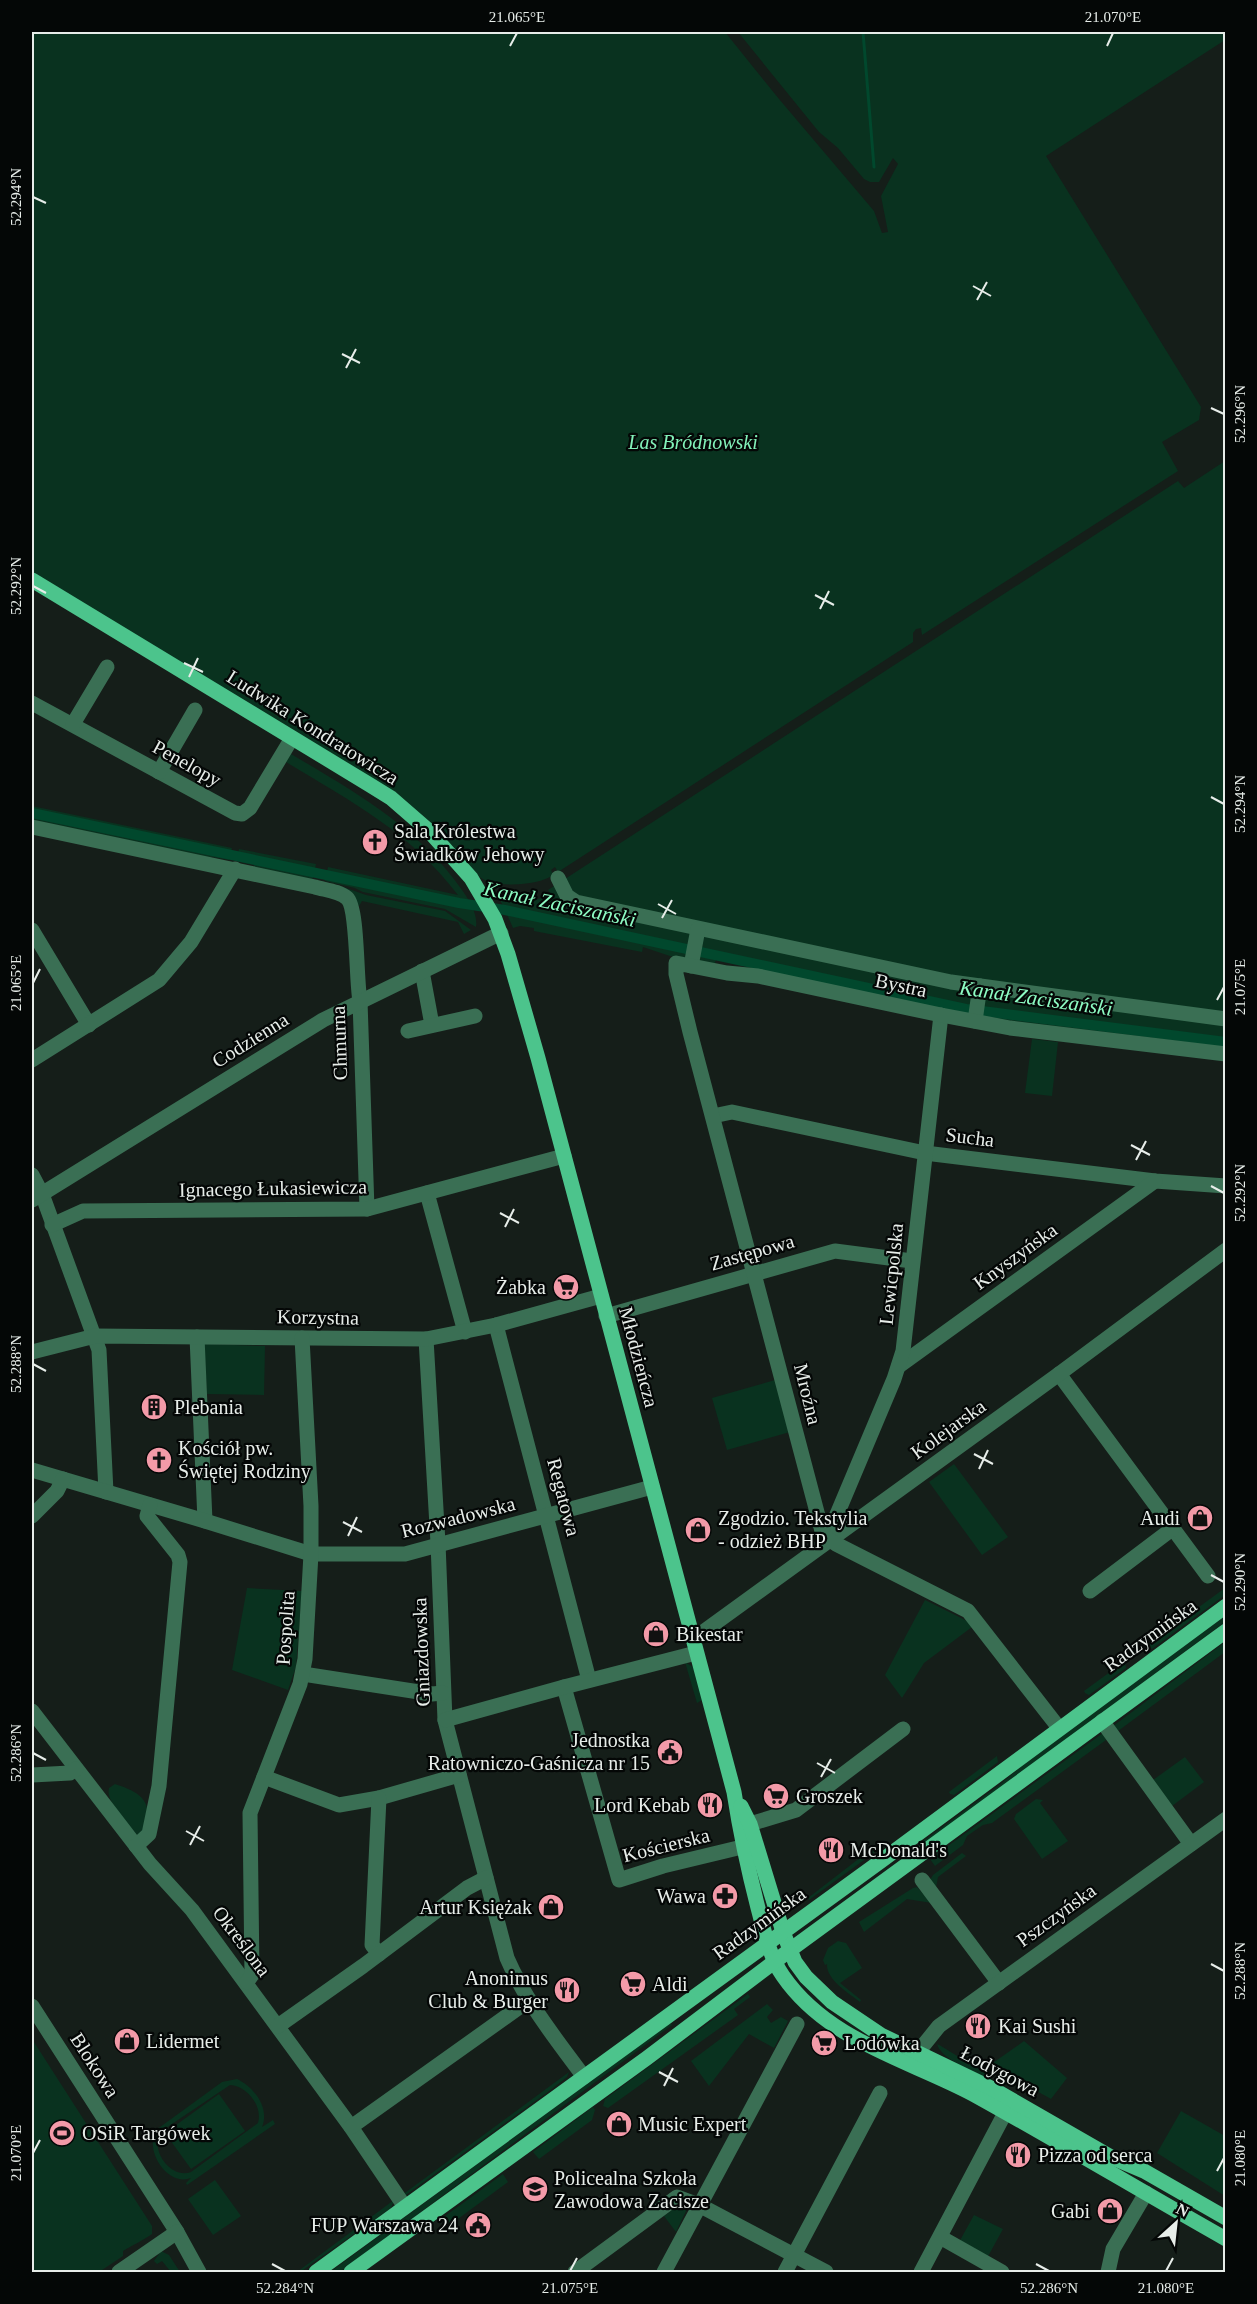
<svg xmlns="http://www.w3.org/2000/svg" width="1257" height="2304" font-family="Georgia,serif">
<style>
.green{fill:#09321f;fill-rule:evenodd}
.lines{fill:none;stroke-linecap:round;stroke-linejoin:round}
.stream{stroke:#01482d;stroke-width:3}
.canal{stroke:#01482d;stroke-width:10}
.minor{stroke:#3a6f54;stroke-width:15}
.major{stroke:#4cc48c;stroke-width:15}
.ticks{fill:none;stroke:#e7ede9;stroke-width:2}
.labels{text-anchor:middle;stroke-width:4.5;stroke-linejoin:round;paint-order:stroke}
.park-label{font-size:20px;font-style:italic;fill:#82f1b9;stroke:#040706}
.street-label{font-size:20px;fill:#e7ede9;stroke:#040706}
.poi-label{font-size:20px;fill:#e7ede9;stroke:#040706;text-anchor:start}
.water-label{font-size:21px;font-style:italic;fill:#8dfbc3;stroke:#040706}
.neatline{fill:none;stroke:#e7ede9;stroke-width:2}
.ticks-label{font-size:15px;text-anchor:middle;fill:#e7ede9}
</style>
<rect width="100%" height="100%" fill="#151e19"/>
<g class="green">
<path d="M32,32H725L779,99L874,211L882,233L888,232L881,196L898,164L893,158L879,182H870L864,179L838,148L819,132L738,32H1225V40L1046,156L1201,407L1199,420L1162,442L1178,471L922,635L921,628L916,629L913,633V642L558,872L555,867L551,870L553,875C538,886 497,888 481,878C470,871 461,856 453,846L32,574Z"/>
<path d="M1225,461V1041L967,1008L504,908L497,894L510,893V902C526,902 537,902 550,893L548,890L1178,481L1184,488Z"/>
<path d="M291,754C355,792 418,827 462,890C469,900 478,914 476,927L445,909L363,892L355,888L325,881L328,867L458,895C409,831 353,803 286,762Z"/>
<polygon points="32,806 232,848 229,860 212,857 211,860 32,822"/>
<polygon points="239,849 316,864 313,878 310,881 254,869 254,865 236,861"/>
<polygon points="340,886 366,895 445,911 471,930 464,934 458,922 362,901 359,906 353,896"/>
<polygon points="506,912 690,951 688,962 643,947 642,952 534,931 534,928 520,926 513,928"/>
<polygon points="697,953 973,1012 973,1016 772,976 773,970 716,959 714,967 695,963"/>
<polygon points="980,1013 1225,1044 1225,1050 979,1018"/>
<polygon points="1032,1039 1058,1042 1052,1096 1025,1093"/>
<polygon points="204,1344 265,1346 264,1395 207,1394"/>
<polygon points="775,1380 790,1432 727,1450 712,1398"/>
<polygon points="954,1464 1008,1537 982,1555 929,1482"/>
<polygon points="247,1588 302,1591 296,1667 288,1690 232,1670"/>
<polygon points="1225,1588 1225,1595 1152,1649 1147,1645"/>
<polygon points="925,1600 967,1621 972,1627 924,1663 902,1698 885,1675"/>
<polygon points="1225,1615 1225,1622 913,1852 911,1850 998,1786 1036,1754"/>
<polygon points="1225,1642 1225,1652 1118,1731 1112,1727"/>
<polygon points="1125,1661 1126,1668 1089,1695 1085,1693 1084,1691"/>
<polygon points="685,1662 693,1667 702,1700 697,1703"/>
<polygon points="1103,1733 1106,1740 992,1823 983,1825 967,1836 963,1845 935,1866 930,1859"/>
<polygon points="997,1756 998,1762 954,1795 950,1794 949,1792"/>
<polygon points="1185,1757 1204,1782 1172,1806 1153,1780"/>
<path d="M115,1784C133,1790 151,1797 147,1819C145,1827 144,1830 138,1836C129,1825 105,1802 109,1788Z"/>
<polygon points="1036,1799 1043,1800 1040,1803 1068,1841 1042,1859 1014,1819 1016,1814"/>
<polygon points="874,1847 875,1852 809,1900 808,1898"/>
<polygon points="962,1853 966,1856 938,1877 936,1888 930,1880 933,1875"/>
<polygon points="917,1887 932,1903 907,1899 864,1932 859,1922 913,1888"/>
<path d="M838,1941L846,1943L862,1968L840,1983L861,2000L860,2002C847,1992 826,1979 827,1964L825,1965L823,1960L828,1948Z"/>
<polygon points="748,1994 750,1997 734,2009 738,2015 608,2108 603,2106 605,2099"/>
<polygon points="767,2004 773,2010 767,2017 771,2023 781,2017 788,2021 774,2048 749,2034 709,2086 691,2061"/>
<polygon points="670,2023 672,2025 340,2272 330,2272"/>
<path d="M32,2039L152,2226V2234C142,2241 133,2245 123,2251V2256L99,2272H32Z"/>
<polygon points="1024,2041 1067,2078 1051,2099 990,2065"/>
<path d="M937,2044L941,2046L993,2078L987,2079C974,2072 940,2058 937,2044Z"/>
<polygon points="569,2072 567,2077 548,2092 406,2195 402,2195"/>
<path d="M237,2079C254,2087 270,2108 262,2127L273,2120L275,2124L187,2185L186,2183L191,2178C167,2187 144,2150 156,2130L222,2082ZM230,2085C247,2086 263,2106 258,2123L191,2172C170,2180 147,2147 163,2130Z"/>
<polygon points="219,2094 245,2131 191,2169 165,2133"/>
<polygon points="593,2107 595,2110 592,2120 539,2159 533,2152"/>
<polygon points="1181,2111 1225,2136 1225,2196 1157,2153"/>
<polygon points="503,2174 508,2182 447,2227 441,2219"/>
<polygon points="215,2180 241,2216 213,2235 188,2199"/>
<polygon points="394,2200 391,2208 300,2272 297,2272"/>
<polygon points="684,2206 686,2211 676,2232 664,2216 675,2208"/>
<polygon points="974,2215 1003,2229 986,2260 958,2244"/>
<polygon points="161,2251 169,2255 180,2272 171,2272 162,2261 157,2264 154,2261"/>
</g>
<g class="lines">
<polyline class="stream" points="863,32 874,167"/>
<polyline class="canal" points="32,813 459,903 505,910 966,1009 1226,1042"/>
<g class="minor">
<polyline points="32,703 235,813 242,814 250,808 292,738"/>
<polyline points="73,724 107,667"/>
<polyline points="159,772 195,710"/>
<path d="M32,827L315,887C325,890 339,891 347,898C358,908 356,981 360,1001L367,1209"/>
<polyline points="558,878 567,896 576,902 951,982 1226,1019"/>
<polyline points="32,930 89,1025"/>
<polyline points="691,966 698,929"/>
<polyline points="422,971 432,1025"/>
<polyline points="975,1021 980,986"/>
<polyline points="408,1031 475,1016"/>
<polyline points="32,1060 159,980 191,942 235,869"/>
<polyline points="713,1116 732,1112 925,1153 1155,1181 1226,1186"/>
<polyline points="32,1175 42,1194 99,1350 106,1492"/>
<polyline points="427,1193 465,1332"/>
<polyline points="32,1200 323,1020 501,933"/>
<polyline points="52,1225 83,1211 367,1209 564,1156"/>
<polyline points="606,1316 835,1251 912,1261"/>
<polyline points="496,1325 589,1680"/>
<polyline points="197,1337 205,1521"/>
<path d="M426,1339L438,1543L445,1720L507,1958C526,2002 556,2039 584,2077"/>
<polyline points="32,1352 95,1336 426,1339 496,1325 601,1296"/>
<polyline points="899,1366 1155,1181"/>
<polyline points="1059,1374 1208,1576"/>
<polyline points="32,1470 205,1521 311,1554 405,1554 652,1487"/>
<polyline points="32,1516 57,1491 63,1479"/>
<polyline points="833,1524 894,1379 903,1351 941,1015"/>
<polyline points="1090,1591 1172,1529"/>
<polyline points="692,1637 703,1632 1059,1374 1226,1250"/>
<polyline points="303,1674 432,1694 443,1693"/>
<polyline points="564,1687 619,1880 663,1866 742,1847"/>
<polyline points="32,1711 150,1864 192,1910 351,2127 405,2207"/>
<polyline points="445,1720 564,1687 696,1653"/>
<polyline points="1102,1721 1191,1844"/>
<polyline points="1059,1728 968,1611 836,1544 825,1537 822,1531 690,1032 676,974 676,963 727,973 758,976 941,1015 1010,1028 1226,1054"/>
<polyline points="32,1775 70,1773 76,1769"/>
<polyline points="264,1777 339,1805 379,1798 459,1775"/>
<polyline points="750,1824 796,1810 903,1729"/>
<polyline points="136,1846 149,1834 159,1786 180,1562 178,1555 147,1516 150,1505"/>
<polyline points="922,1880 999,1983"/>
<polyline points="379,1954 372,1945 379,1798"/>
<polyline points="247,1982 252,1975 250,1813 300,1684 305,1659 311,1554 311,1506 302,1338"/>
<polyline points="32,2006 177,2232 199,2272"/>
<polyline points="278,2026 363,1966 467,1888 486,1878"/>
<polyline points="918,2052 939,2026 1226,1819"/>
<polyline points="351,2127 528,2001"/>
<polyline points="940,2237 1002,2272"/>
<polyline points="119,2272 177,2232"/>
<polyline points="575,2272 677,2197 699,2205 826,2272"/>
<polyline points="664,2272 797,2024"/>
<polyline points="785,2272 880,2093"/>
<polyline points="921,2272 1005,2113"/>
<polyline points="1108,2272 1113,2249 1146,2193"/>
</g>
<g class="major">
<path d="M32,580L370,785L391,798L429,831L471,878L495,919L508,954L538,1058L734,1792C740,1831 748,1869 758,1908C764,1930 769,1956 783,1976C828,2041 907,2059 973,2094C1058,2141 1141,2191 1226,2239"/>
<polyline points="741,1806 750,1824 783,1932 795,1962 806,1977 832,2002 881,2035 991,2088 1111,2157 1144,2171 1226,2218"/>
<polyline points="316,2272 881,1861 1226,1606"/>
<polyline points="351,2272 647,2058 790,1950 1226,1631"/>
</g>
</g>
<path class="ticks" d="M510,46L517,33M1107,46L1113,33M33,197L46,203M973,286L991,296M977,300L987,282M342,354L360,363M346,368L356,349M1211,408L1224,414M33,586L46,593M815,595L834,605M820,609L829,591M184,663L203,672M189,677L198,658M1211,797L1224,804M658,904L676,914M662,918L672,900M33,983L40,969M1217,1000L1224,987M1131,1145L1150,1155M1136,1160L1146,1141M1211,1186L1224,1193M500,1213L519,1223M505,1227L514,1209M33,1364L46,1371M974,1454L993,1464M979,1469L988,1450M343,1522L362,1532M348,1536L357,1517M1211,1575L1224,1582M33,1753L46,1760M817,1763L835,1773M821,1777L831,1759M186,1831L204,1841M190,1845L200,1826M1211,1964L1224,1971M659,2072L678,2082M664,2086L673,2068M33,2153L40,2140M1217,2171L1224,2158M272,2264L285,2271M1036,2264L1049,2271M570,2271L577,2258M1166,2271L1173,2258"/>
<defs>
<symbol id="church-disc" viewBox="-11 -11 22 22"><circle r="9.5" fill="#f39aa8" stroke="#040706"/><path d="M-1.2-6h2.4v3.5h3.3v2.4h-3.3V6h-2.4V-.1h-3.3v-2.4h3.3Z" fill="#111"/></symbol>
<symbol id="supermarket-disc" viewBox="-11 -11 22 22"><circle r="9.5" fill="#f39aa8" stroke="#040706"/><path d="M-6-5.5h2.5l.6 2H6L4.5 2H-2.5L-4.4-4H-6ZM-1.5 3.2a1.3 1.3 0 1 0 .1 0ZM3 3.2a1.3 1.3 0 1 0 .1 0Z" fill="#111"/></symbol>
<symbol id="building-disc" viewBox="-11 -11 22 22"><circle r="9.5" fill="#f39aa8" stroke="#040706"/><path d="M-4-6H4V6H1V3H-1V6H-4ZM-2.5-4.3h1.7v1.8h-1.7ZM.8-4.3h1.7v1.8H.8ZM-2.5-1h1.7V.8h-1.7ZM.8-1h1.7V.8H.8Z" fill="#111"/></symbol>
<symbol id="shop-disc" viewBox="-11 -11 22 22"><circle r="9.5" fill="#f39aa8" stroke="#040706"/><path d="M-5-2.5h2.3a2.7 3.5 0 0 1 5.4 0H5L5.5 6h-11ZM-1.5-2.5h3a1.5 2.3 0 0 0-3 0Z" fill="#111"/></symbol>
<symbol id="civic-disc" viewBox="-11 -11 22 22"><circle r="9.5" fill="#f39aa8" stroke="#040706"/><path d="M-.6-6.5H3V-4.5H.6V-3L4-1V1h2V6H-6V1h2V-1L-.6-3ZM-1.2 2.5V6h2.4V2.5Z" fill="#111"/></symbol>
<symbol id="restaurant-disc" viewBox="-11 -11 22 22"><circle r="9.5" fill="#f39aa8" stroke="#040706"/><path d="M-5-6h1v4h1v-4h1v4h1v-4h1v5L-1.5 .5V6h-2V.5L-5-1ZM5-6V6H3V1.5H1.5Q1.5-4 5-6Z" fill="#111"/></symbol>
<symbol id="pharmacy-disc" viewBox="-11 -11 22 22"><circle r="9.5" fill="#f39aa8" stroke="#040706"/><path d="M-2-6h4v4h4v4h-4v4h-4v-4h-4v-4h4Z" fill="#111"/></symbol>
<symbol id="stadium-disc" viewBox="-11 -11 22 22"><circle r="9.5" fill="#f39aa8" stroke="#040706"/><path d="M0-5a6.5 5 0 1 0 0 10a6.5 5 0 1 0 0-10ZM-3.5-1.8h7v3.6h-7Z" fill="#111"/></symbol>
<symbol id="university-disc" viewBox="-11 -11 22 22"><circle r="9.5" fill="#f39aa8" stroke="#040706"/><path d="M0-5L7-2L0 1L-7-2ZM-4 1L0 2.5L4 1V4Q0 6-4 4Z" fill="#111"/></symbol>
</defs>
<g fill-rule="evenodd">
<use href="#church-disc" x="360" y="827" width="30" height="30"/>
<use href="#supermarket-disc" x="551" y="1272" width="30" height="30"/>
<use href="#building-disc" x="139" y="1392" width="30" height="30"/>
<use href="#church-disc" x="144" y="1445" width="30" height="30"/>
<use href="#shop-disc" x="1185" y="1503" width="30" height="30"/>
<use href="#shop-disc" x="683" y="1515" width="30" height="30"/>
<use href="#shop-disc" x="641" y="1619" width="30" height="30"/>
<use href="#civic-disc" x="655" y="1737" width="30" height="30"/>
<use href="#supermarket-disc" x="761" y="1781" width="30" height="30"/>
<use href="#restaurant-disc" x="695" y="1790" width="30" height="30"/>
<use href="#restaurant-disc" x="816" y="1835" width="30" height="30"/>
<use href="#pharmacy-disc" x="710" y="1881" width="30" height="30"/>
<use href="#shop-disc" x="536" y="1892" width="30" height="30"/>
<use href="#supermarket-disc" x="618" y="1969" width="30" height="30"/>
<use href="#restaurant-disc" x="552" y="1975" width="30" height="30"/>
<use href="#restaurant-disc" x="963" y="2011" width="30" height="30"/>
<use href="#shop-disc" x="112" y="2026" width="30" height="30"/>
<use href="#supermarket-disc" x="809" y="2028" width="30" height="30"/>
<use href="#shop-disc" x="604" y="2109" width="30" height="30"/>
<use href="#stadium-disc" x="47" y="2118" width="30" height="30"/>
<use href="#restaurant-disc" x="1003" y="2140" width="30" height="30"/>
<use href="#university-disc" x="520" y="2174" width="30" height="30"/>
<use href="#shop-disc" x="1095" y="2196" width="30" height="30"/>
<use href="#civic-disc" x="463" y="2210" width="30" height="30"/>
</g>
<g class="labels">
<g class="park-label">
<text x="693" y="449">Las Bródnowski</text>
</g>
<g class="street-label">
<text transform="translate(313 727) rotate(32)" y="7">Ludwika Kondratowicza</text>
<text transform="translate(187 763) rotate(29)" y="7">Penelopy</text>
<text transform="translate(901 985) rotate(12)" y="7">Bystra</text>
<text transform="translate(250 1040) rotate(-32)" y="7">Codzienna</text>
<text transform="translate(339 1043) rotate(-92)" y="7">Chmurna</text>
<text transform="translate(970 1137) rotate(7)" y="7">Sucha</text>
<text transform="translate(273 1188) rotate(-1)" y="7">Ignacego Łukasiewicza</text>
<text transform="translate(752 1252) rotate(-16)" y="7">Zastępowa</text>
<text transform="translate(1015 1256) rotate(-36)" y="7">Knyszyńska</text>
<text transform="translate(891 1274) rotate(-84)" y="7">Lewicpolska</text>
<text transform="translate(318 1317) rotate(1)" y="7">Korzystna</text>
<text transform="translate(639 1357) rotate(75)" y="7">Młodzieńcza</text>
<text transform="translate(808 1394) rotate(76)" y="7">Mroźna</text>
<text transform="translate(948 1429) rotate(-36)" y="7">Kolejarska</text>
<text transform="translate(564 1497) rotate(75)" y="7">Regatowa</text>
<text transform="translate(458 1517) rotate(-14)" y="7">Rozwadowska</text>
<text transform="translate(285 1628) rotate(-86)" y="7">Pospolita</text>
<text transform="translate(1150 1635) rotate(-36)" y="7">Radzymińska</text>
<text transform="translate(421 1652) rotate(-92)" y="7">Gniazdowska</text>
<text transform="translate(666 1845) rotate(-14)" y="7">Kościerska</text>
<text transform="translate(1056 1915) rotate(-36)" y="7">Pszczyńska</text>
<text transform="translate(759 1923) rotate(-36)" y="7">Radzymińska</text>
<text transform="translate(242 1941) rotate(53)" y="7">Określona</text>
<text transform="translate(95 2065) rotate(57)" y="7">Blokowa</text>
<text transform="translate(1000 2071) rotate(28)" y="7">Łodygowa</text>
</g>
<g class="poi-label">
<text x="394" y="838">Sala Królestwa<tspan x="394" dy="23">Świadków Jehowy</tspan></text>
<text x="546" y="1294" text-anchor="end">Żabka</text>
<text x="174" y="1414">Plebania</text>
<text x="178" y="1455">Kościół pw.<tspan x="178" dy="23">Świętej Rodziny</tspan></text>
<text x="718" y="1525">Zgodzio. Tekstylia<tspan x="718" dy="23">- odzież BHP</tspan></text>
<text x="1180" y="1525" text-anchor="end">Audi</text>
<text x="676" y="1641">Bikestar</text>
<text x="650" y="1747" text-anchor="end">Jednostka<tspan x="650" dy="23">Ratowniczo-Gaśnicza nr 15</tspan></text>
<text x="796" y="1803">Groszek</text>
<text x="690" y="1812" text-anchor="end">Lord Kebab</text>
<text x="850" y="1857">McDonald's</text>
<text x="706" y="1903" text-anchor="end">Wawa</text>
<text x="532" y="1914" text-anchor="end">Artur Księżak</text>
<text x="548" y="1985" text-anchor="end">Anonimus<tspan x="548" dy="23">Club &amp; Burger</tspan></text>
<text x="652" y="1991">Aldi</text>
<text x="998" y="2033">Kai Sushi</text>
<text x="146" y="2048">Lidermet</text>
<text x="844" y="2050">Lodówka</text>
<text x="638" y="2131">Music Expert</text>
<text x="82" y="2140">OSiR Targówek</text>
<text x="1038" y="2162">Pizza od serca</text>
<text x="554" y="2185">Policealna Szkoła<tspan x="554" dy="23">Zawodowa Zacisze</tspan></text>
<text x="1090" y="2218" text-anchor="end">Gabi</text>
<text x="458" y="2232" text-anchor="end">FUP Warszawa 24</text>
</g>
<g class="water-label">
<text transform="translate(560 904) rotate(12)" y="7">Kanał Zaciszański</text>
<text transform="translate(1036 998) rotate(8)" y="7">Kanał Zaciszański</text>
</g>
</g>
<rect width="1257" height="2304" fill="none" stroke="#040706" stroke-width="66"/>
<g transform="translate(1176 2223) rotate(27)" stroke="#040706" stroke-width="4.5" paint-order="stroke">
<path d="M0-4.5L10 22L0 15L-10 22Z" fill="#e7ede9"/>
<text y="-9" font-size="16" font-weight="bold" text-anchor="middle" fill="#e7ede9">N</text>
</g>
<rect x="33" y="33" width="1191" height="2238" class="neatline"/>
<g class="ticks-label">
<text x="517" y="22">21.065°E</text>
<text x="1113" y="22">21.070°E</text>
<text transform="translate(16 197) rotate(-90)" y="5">52.294°N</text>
<text transform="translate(1240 414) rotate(-90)" y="5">52.296°N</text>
<text transform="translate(16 586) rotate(-90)" y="5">52.292°N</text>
<text transform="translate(1240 804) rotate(-90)" y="5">52.294°N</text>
<text transform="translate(16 983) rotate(-90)" y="5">21.065°E</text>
<text transform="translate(1240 987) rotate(-90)" y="5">21.075°E</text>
<text transform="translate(1240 1193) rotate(-90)" y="5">52.292°N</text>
<text transform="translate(16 1364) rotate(-90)" y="5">52.288°N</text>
<text transform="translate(1240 1582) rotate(-90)" y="5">52.290°N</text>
<text transform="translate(16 1753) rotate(-90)" y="5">52.286°N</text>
<text transform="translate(1240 1971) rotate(-90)" y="5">52.288°N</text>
<text transform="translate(16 2153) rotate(-90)" y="5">21.070°E</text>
<text transform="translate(1240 2158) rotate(-90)" y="5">21.080°E</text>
<text x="285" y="2293">52.284°N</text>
<text x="570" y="2293">21.075°E</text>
<text x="1049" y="2293">52.286°N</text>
<text x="1166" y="2293">21.080°E</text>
</g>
</svg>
